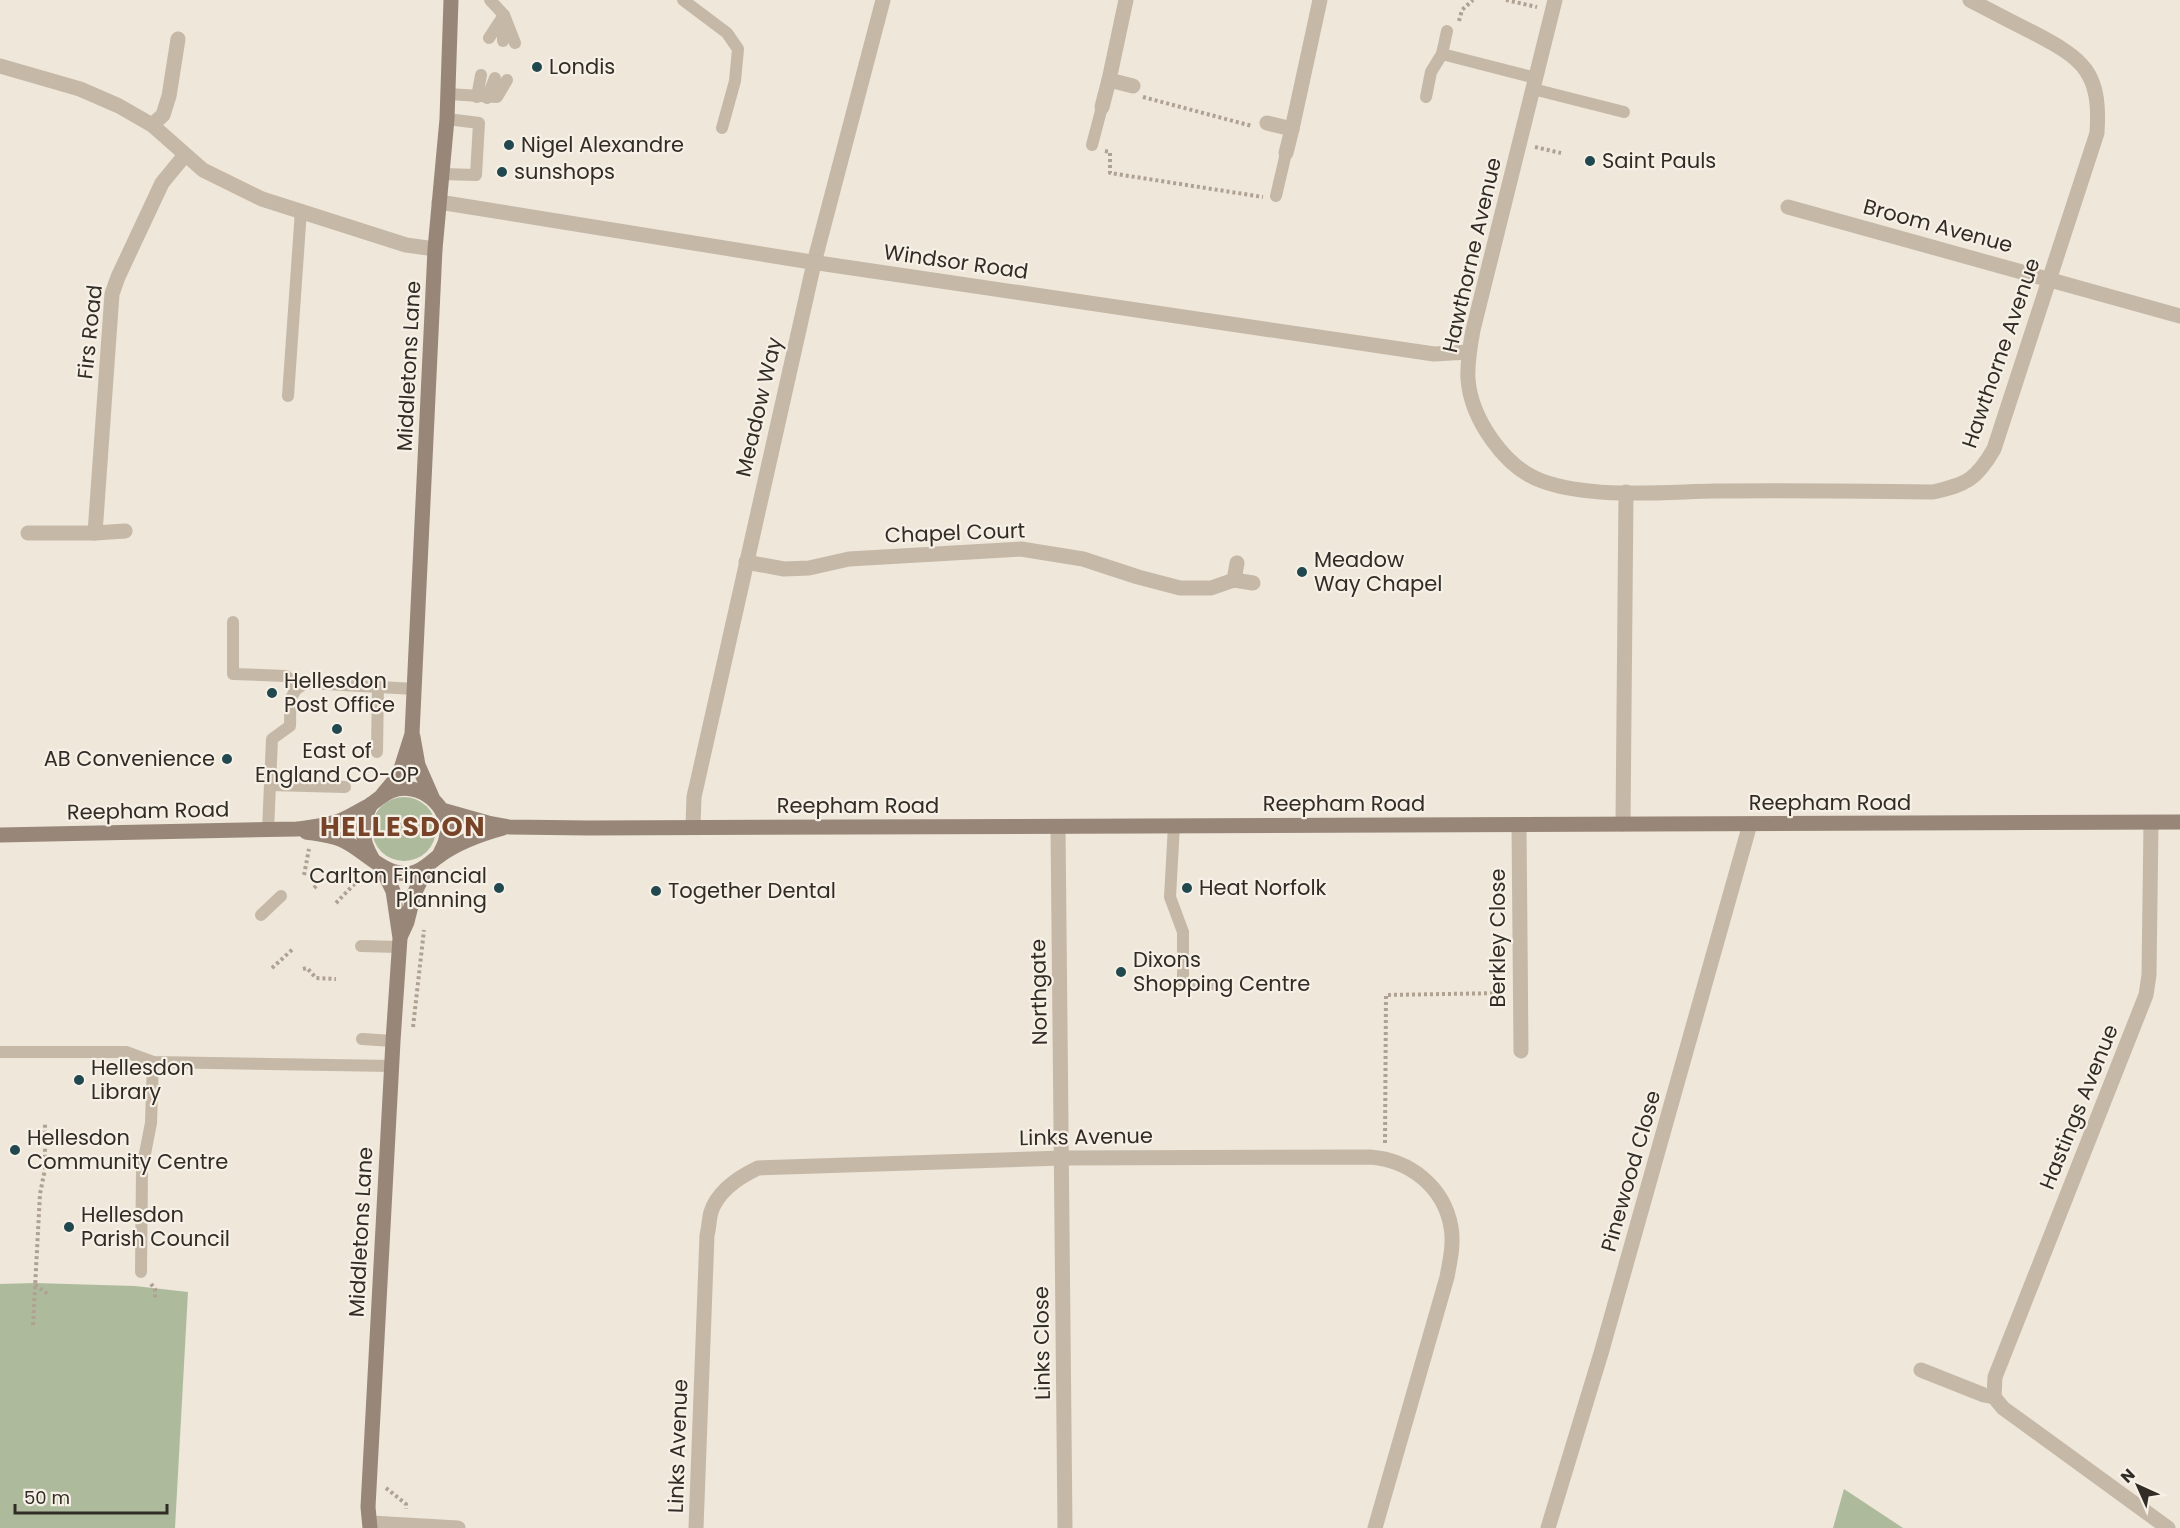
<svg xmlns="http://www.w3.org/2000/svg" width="2180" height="1528" font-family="Poppins,sans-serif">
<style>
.green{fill:#adbb9c}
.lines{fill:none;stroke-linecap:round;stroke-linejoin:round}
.path{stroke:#b0a292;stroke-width:4;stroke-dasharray:3 3;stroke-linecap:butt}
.lane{stroke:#c5b8a7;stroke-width:12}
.street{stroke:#c5b8a7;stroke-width:15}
.secondary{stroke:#988779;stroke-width:15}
.poi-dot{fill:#21474f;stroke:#f6f0e6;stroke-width:2}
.labels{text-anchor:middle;stroke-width:4.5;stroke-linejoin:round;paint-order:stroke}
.poi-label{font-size:21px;fill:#322c27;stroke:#f6f0e6;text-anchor:start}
.street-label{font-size:21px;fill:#322c27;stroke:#f6f0e6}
.district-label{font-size:27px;font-weight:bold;letter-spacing:1.5px;fill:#784429;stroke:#f6f0e6}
</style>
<rect width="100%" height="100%" fill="#eee7da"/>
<g class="green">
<circle cx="404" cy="829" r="32"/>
<polygon points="34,1283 135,1286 188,1292 175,1528 0,1528 0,1284"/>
<polygon points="1844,1489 1903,1528 1833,1528"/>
</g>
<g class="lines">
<g class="path">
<polyline points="1506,0 1537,7"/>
<polyline points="1459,21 1462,10 1473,0"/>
<polyline points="1143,97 1252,126"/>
<polyline points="1535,147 1561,153"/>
<polyline points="1105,151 1110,152 1110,173 1263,197"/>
<polyline points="304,875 309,849"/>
<polyline points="314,888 322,880"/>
<polyline points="336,903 365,873"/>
<polyline points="272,968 294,948"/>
<polyline points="303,969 307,968 316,978 336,979"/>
<polyline points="413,1027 424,930"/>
<polyline points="1385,1143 1386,995 1504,993"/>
<polyline points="151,1284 155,1289 155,1300"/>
<polyline points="35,1285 48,1294"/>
<polyline points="33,1325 40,1194 45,1169 45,1123"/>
<polyline points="386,1488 406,1504 406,1509"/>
</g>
<g class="lane">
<polyline points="490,0 504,15 515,43"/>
<polyline points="683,0 727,33 738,49 735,81 722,128"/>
<polyline points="1447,31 1442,54 1536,78"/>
<polyline points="489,38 504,15"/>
<polyline points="503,41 503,19"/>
<polyline points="1533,89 1624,112"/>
<polyline points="448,94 497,97 507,80"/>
<polyline points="477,97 481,75"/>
<polyline points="1426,97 1431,72 1442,54"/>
<polyline points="487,98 495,78"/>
<polyline points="1092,145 1102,107"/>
<polyline points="442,174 476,175 479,123 447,119"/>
<polyline points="1276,196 1286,153"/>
<polyline points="288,396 301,210"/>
<polyline points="233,622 233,674 286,676 298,687"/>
<polyline points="377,752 378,687"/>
<polyline points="270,785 345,787"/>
<polyline points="1174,825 1170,897 1183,932 1183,984 1215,984"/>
<path d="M268,830L272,739L290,726C291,706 286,691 307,683L415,689"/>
<polyline points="261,915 281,896"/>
<polyline points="361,946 399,947"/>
<polyline points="362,1039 393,1041"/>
<polyline points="0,1052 126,1052 153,1062 392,1066"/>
<polyline points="141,1272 142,1169 151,1123 153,1062"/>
</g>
<g class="street">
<polyline points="1126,0 1109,80 1133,86"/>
<path d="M1555,0L1473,330C1470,346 1467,363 1468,379C1471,419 1505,468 1542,481C1591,499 1663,492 1714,491C1787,490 1860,491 1933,492C1967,484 1976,480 1994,449L2097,133C2101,72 2084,59 2032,32C2012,22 1991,11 1970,0"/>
<polyline points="0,66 80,89 119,106 152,125 203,170 262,199 406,245 435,249"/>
<polyline points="1102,107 1109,80"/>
<polyline points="1267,123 1292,129 1320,0"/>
<polyline points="152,125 163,115 169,96 178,39"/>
<polyline points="1286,153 1292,129"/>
<polyline points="439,202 805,261 1434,354 1469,352"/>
<polyline points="1788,207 2180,316"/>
<polyline points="125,531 95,533 112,294 118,277 162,183 185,155"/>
<polyline points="28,533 95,533"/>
<polyline points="746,562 784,569 809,568 849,559 1021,549 1083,559 1138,577 1180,588 1211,588 1234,580 1237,563"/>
<polyline points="1234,580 1253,583"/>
<polyline points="1623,824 1626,492"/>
<polyline points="1519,825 1521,1051"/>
<polyline points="693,826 694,797 814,263 883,0"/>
<polyline points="1058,827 1065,1528"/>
<polyline points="1921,1370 1984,1395 1994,1397 2003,1408 2168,1528"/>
<polyline points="1994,1397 1995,1377 2146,995 2149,975 2151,823"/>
<polyline points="371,1523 458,1528"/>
<path d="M696,1528L707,1235C709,1228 709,1219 711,1212C718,1190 739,1177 758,1168L1062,1158L1370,1157C1410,1160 1444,1187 1451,1227C1454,1244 1450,1261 1447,1277L1375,1528"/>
<polyline points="1548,1528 1602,1350 1750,824"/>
</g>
<g class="secondary">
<polyline points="413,737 418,765 432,797"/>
<polyline points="383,794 399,775 412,734 435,249 447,119 451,0"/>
<path d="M371,804C361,824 360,838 372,858"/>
<polyline points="442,810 488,823 509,827 589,828 2180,822"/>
<path d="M306,832C318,834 331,835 342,840C365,850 385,878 412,873C424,870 430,862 439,856C458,842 481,834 503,828"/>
<path d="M0,835L297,829C311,827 328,826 342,820C351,816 361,810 370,805C379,799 386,791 397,789C425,783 453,811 446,839C445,845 441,851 439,856"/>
<polyline points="401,935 407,922 414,894 427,867"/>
<polyline points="370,1528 368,1507 393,1041 400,938 393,891 381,866"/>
</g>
</g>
<g class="poi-dot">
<circle cx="537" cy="67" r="6"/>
<circle cx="509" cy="145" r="6"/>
<circle cx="1590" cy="161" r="6"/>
<circle cx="502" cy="172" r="6"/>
<circle cx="1302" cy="572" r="6"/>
<circle cx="272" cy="693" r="6"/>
<circle cx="337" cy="729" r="6"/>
<circle cx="227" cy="759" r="6"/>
<circle cx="499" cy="888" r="6"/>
<circle cx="1187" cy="888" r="6"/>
<circle cx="656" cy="891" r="6"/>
<circle cx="1121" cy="972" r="6"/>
<circle cx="79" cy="1080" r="6"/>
<circle cx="15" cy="1150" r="6"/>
<circle cx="69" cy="1227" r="6"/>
</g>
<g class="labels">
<g class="poi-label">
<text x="549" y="74">Londis</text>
<text x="521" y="152">Nigel Alexandre</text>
<text x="1602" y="168">Saint Pauls</text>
<text x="514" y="179">sunshops</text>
<text x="1314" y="567">Meadow<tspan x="1314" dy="24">Way Chapel</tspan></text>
<text x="284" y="688">Hellesdon<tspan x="284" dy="24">Post Office</tspan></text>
<text x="337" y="758" text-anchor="middle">East of<tspan x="337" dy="24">England CO-OP</tspan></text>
<text x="215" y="766" text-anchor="end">AB Convenience</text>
<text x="487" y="883" text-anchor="end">Carlton Financial<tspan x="487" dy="24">Planning</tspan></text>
<text x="1199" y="895">Heat Norfolk</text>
<text x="668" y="898">Together Dental</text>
<text x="1133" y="967">Dixons<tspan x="1133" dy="24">Shopping Centre</tspan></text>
<text x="91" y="1075">Hellesdon<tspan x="91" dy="24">Library</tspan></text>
<text x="27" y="1145">Hellesdon<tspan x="27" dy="24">Community Centre</tspan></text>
<text x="81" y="1222">Hellesdon<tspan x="81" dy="24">Parish Council</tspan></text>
</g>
<g class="street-label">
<text transform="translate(1938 226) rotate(15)" y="7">Broom Avenue</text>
<text transform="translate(1472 255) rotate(-77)" y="7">Hawthorne Avenue</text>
<text transform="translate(956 262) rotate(8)" y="7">Windsor Road</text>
<text transform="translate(90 332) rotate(-84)" y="7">Firs Road</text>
<text transform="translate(2001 353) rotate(-71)" y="7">Hawthorne Avenue</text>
<text transform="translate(409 366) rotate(-87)" y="7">Middletons Lane</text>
<text transform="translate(759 407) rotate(-77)" y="7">Meadow Way</text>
<text transform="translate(955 533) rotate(-2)" y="7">Chapel Court</text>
<text x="1830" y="810">Reepham Road</text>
<text x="1344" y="811">Reepham Road</text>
<text x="858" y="813">Reepham Road</text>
<text transform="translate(148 811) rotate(-1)" y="7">Reepham Road</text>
<text transform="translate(1498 938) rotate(-90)" y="7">Berkley Close</text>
<text transform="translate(1039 992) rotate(-91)" y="7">Northgate</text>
<text transform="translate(2079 1107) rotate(-68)" y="7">Hastings Avenue</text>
<text transform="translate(1086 1137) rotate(-1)" y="7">Links Avenue</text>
<text transform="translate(1631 1171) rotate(-74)" y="7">Pinewood Close</text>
<text transform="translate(361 1232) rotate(-87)" y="7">Middletons Lane</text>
<text transform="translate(1042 1343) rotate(-91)" y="7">Links Close</text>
<text transform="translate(678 1446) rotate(-88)" y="7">Links Avenue</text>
</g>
<g class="district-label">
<text x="403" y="836">HELLESDON</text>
</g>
</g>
<g transform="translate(2138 1486) rotate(315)" stroke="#f6f0e6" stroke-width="4.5" paint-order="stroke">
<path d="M0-4.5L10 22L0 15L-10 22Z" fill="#322c27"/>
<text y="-9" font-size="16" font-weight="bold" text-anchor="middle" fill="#322c27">N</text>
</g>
<path d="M15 1504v9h152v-9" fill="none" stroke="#322c27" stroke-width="3"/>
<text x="24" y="1504" font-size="18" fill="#322c27" stroke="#f6f0e6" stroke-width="4.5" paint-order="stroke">50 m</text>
</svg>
